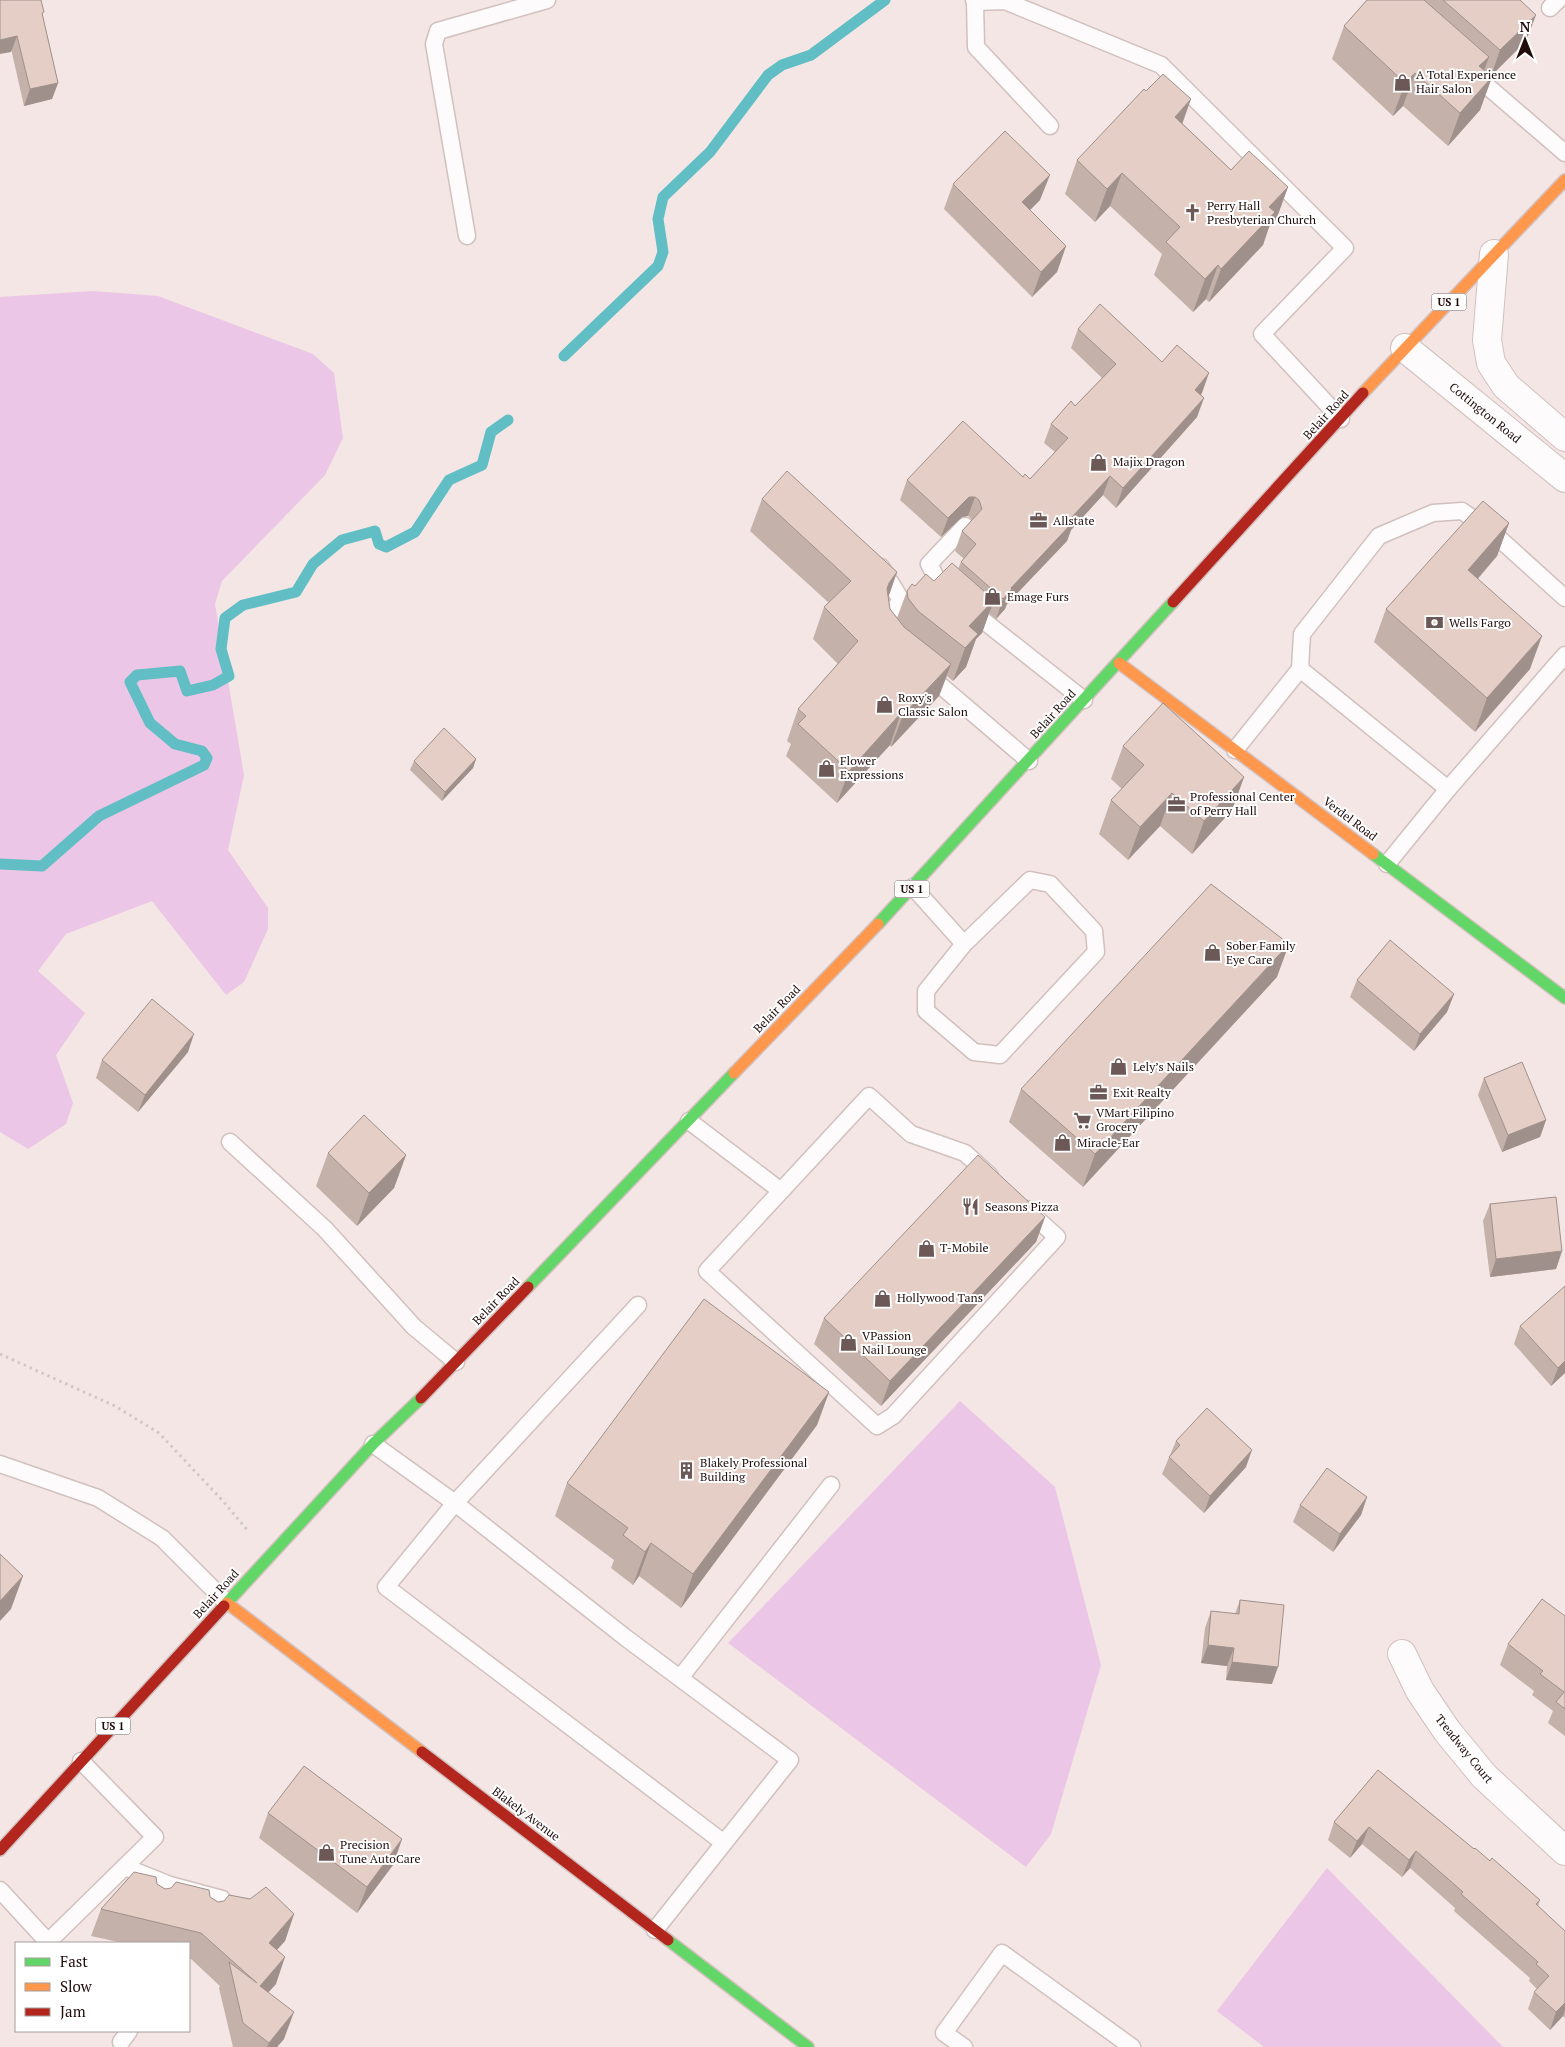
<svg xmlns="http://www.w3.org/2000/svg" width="1565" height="2047" font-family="'PT Serif',serif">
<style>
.green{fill:#ebc6e6}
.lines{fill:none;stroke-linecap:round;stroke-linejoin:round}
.stream{stroke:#62bec5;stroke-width:11}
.lane-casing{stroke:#d2c0be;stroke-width:19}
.street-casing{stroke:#d2c0be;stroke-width:30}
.fast-casing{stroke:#d2c0be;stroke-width:14}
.slow-casing{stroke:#d2c0be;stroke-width:14}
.jam-casing{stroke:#d2c0be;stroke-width:14}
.path{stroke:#cec8c8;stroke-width:3;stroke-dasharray:2.5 4;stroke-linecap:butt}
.lane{stroke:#fdfbfb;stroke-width:16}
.street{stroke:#fdfbfb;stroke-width:28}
.fast{stroke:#63d668;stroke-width:11}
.slow{stroke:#ff974d;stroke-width:11}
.jam{stroke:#b3261e;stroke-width:11}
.wall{fill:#c4b1aa}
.shaded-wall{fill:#a0908b}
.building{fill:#e4cec6;stroke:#a0908b}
.labels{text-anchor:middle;stroke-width:4;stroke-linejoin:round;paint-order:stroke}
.shield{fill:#fff;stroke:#645554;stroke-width:1}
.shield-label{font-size:11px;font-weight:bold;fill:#210c0b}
.poi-label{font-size:12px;fill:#210c0b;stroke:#fff;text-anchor:start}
.street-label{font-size:12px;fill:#210c0b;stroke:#fff}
</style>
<rect width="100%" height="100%" fill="#f4e6e4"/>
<g class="green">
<polygon points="93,291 158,296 313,354 334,373 343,438 325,475 222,581 215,604 244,775 228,850 268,908 268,929 244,982 226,995 152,901 66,934 38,971 85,1013 56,1055 73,1103 66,1124 28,1149 0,1132 0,297"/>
<polygon points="960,1401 1055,1487 1101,1665 1051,1834 1026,1867 728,1643"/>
<polygon points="1327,1868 1503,2047 1264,2047 1217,2011"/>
</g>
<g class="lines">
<g class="stream">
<polyline points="564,356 658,266 663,252 658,219 663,197 710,152 768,75 782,65 811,55 885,0"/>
<polyline points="0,864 42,866 99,816 204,765 207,758 202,751 175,744 150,723 130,682 137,675 180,671 187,691 213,685 229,676 221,649 225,618 243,605 296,592 313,564 342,540 375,531 379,544 386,547 415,532 449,480 482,465 491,432 508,420"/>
</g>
<defs>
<g id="lane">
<polyline points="974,0 975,2 1005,1 1161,65 1345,248 1262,334 1341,419"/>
<polyline points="975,2 976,47 1050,126"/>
<polyline points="1550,8 1558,0"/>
<polyline points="1472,73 1565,153"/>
<polyline points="467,236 434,44 438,31 547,0"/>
<polyline points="881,567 901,600 885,621 886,631"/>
<polyline points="952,594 938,581 929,564 965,526"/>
<polyline points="970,610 1084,700"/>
<polyline points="1300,669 1302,634 1379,536 1433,513 1462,511 1492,532 1565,598"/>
<polyline points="926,673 1029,761"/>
<polyline points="1235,750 1300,669 1448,789 1387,864"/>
<polyline points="1448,789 1565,655"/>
<polyline points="913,887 964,944 1030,880 1050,884 1094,931 1096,952 1000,1055 974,1052 926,1011 926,991 964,944"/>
<polyline points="689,1121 781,1191 707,1271 877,1426 893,1416 1057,1237 1026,1209"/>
<polyline points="230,1142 325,1229 414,1327 456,1362"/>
<polyline points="781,1191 869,1096 911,1134 965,1153 990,1176"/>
<polyline points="373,1444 455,1503 626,1638 790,1760 724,1843 386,1587 455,1503 638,1305"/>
<polyline points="0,1464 98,1498 162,1538 227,1603"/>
<polyline points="680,1678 831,1485"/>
<polyline points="125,1867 170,1885 222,1899 209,1919"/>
<polyline points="0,1890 48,1942 155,1837 81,1761"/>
<polyline points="655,1930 724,1843"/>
<polyline points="121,2042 129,2031"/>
<polyline points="964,2047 944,2033 1002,1953 1132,2047"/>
</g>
<g id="street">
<polyline points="1494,254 1487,340 1491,363 1506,386 1565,437"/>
<polyline points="1405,348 1565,478"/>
<polyline points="1402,1654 1420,1691 1447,1731 1484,1776 1565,1851"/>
</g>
<g id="fast">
<polyline points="1373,854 1565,998"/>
<polyline points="878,924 1173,602"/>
<polyline points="528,1287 734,1073"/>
<polyline points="224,1606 373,1444 421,1398"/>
<polyline points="668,1940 808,2047"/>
</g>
<g id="slow">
<polyline points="1363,393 1565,180"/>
<polyline points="1119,663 1373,854"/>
<polyline points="734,1073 878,924"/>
<polyline points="227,1603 422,1752"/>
</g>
<g id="jam">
<polyline points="1173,602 1363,393"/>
<polyline points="421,1398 528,1287"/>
<polyline points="422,1752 668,1940"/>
<polyline points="0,1850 224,1606"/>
</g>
</defs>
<use href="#lane" class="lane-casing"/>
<use href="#street" class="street-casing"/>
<use href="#fast" class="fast-casing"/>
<use href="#slow" class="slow-casing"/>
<use href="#jam" class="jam-casing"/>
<polyline class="path" points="0,1354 115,1406 159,1433 222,1500 249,1532"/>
<use href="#lane" class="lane"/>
<use href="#street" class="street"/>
<use href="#fast" class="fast"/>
<use href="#slow" class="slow"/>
<use href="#jam" class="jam"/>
</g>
<g class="wall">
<polygon points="0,0 42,16 58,83 52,99 24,106"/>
<polygon points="1367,0 1520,0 1526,41 1491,76 1484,70 1492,77 1480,110 1448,146 1403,106 1393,116 1332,59 1344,26"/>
<polygon points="1182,123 1231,170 1288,187 1276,220 1269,227 1263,245 1209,302 1206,299 1193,312 1154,275 1162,254 1110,206 1095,222 1065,194 1077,160"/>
<polygon points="953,184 1040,200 1030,210 1066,246 1057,272 1032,297 944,209"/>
<polygon points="1078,329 1162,362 1202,393 1201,395 1197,417 1116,508 1103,495 1071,530 1067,541 1007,604 1005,609 996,619 989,613 982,633 976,639 966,667 953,681 947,676 939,696 891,747 890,745 837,803 786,756 791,744 787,741 798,709 838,664 813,639 824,607 829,603 750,531 762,499 897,572 888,597 890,609 897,618 907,591 915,586 934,581 958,569 961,562 964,559 955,551 962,531 972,520 968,516 962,517 941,537 900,500 907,480 1023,477 1030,479 1055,452 1044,443 1051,424 1075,406 1102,378 1071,348"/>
<polygon points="1509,523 1497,556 1478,579 1530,669 1475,732 1374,642 1386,609"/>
<polygon points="1123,746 1244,777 1232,810 1192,854 1160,826 1128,860 1099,834 1111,800 1122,789 1111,779"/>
<polygon points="476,759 473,768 442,801 410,770 414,761"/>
<polygon points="1277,977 1083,1187 1009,1122 1021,1089"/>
<polygon points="1357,980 1454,994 1447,1012 1414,1051 1350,997"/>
<polygon points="188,1052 138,1112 96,1078 102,1060"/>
<polygon points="1484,1078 1546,1120 1540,1137 1502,1152 1478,1095"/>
<polygon points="328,1153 406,1155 394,1188 357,1226 316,1186"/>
<polygon points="1490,1204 1562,1251 1556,1269 1490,1277 1483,1221"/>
<polygon points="1045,1217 1036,1242 881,1406 814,1344 824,1318"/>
<polygon points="1520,1326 1565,1373 1551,1386 1514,1344"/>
<polygon points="829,1392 817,1425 681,1608 639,1576 633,1585 611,1568 614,1560 555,1516 567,1483"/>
<polygon points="1176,1441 1246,1467 1204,1513 1162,1474"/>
<polygon points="1367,1497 1361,1515 1333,1552 1293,1522 1300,1505"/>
<polygon points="1240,1600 1272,1684 1226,1680 1227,1666 1201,1663 1205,1628 1211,1611 1235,1614"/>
<polygon points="1565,1616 1565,1736 1548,1723 1553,1711 1532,1695 1534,1691 1500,1665 1508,1644"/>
<polygon points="1378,1770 1474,1849 1540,1900 1538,1906 1565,1931 1565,2018 1563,2016 1550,2030 1528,2009 1534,1992 1537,1989 1529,1981 1530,1978 1454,1911 1455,1908 1410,1868 1402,1877 1362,1844 1350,1858 1328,1840 1334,1822"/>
<polygon points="268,1813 402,1839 393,1865 357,1913 259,1838"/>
<polygon points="157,1884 165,1889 210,1897 218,1902 294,1914 285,1941 277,1950 276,1984 268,1992 284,2039 277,2047 233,2047 219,1988 220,1986 191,1959 189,1959 189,1943 123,1943 91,1936 101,1909"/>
</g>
<g class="shaded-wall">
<polygon points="1536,15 1526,41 1491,76 1500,50"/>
<polygon points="17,36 11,52 0,54 0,40"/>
<polygon points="1489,57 1477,90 1479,66"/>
<polygon points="1415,73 1403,106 1393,116 1405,83"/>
<polygon points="1492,77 1480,110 1448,146 1460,113"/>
<polygon points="58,83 52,99 24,106 30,89"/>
<polygon points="1191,99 1179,133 1175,117"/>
<polygon points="1122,173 1110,206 1095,222 1107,189"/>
<polygon points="1050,175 1040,200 1013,227 1022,202"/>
<polygon points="1288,187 1276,220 1269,227 1263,245 1209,302 1221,269 1269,207"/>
<polygon points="1066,246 1057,272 1032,297 1041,272"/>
<polygon points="1218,265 1206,299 1193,312 1205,279"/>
<polygon points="1209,373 1202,393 1188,410 1195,390"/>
<polygon points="1204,398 1197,417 1116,508 1123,488"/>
<polygon points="1110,476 1103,495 1071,530 1067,541 1007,604 1005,609 996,619 1003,599 1011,588 1071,518"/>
<polygon points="969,497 975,497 968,516 962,517 941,537 948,518"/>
<polygon points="1509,523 1497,556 1456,603 1468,570"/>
<polygon points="897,572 886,604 877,615 889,583"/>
<polygon points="994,600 982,633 976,639 966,667 953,681 965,648 969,626"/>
<polygon points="1542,636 1530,669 1475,732 1487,698"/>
<polygon points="951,664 939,696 891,747 903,715"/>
<polygon points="901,713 890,745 837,803 849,771"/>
<polygon points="476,759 473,768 442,801 445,792"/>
<polygon points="1244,777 1232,810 1192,854 1204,821"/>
<polygon points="1172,793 1160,826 1128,860 1140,827"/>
<polygon points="1289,944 1277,977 1083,1187 1095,1154"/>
<polygon points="1454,994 1447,1012 1414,1051 1420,1034"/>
<polygon points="194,1034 188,1052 138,1112 145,1095"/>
<polygon points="1546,1120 1540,1137 1502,1152 1508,1135"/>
<polygon points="406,1155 394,1188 357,1226 369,1193"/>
<polygon points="1045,1217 1036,1242 881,1406 890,1381"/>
<polygon points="1562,1251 1556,1269 1490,1277 1496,1259"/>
<polygon points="1565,1361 1565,1373 1551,1386 1558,1368"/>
<polygon points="829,1392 817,1425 681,1608 693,1574"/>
<polygon points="1252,1450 1246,1467 1204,1513 1210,1496"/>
<polygon points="1367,1497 1361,1515 1333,1552 1340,1534"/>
<polygon points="651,1543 639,1576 633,1585 645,1552"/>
<polygon points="23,1576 11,1609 0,1621 0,1601"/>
<polygon points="1208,1645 1234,1648 1227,1666 1201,1663"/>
<polygon points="1232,1662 1278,1667 1272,1684 1226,1680"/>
<polygon points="1369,1827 1362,1844 1350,1858 1357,1841"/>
<polygon points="402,1839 393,1865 357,1913 367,1887"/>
<polygon points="1416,1851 1410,1868 1402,1877 1409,1860"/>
<polygon points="294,1914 285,1941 259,1969 269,1943"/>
<polygon points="285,1957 276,1984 250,2013 260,1986"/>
<polygon points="1565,2003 1565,2010 1563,2016 1550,2030 1556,2012"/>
<polygon points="294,2012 284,2039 277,2047 267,2047 269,2043"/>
</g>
<g class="building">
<polygon points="0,0 41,0 44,12 42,13 58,83 30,89 17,36 0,40"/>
<polygon points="1367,0 1424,0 1489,57 1479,66 1492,77 1460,113 1415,73 1405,83 1344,26"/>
<polygon points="1443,0 1520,0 1536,15 1500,50"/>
<polygon points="1163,74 1191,99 1175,117 1231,170 1249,151 1288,187 1269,207 1275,212 1221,269 1218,265 1205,279 1166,242 1180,227 1122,173 1107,189 1077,160 1144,89 1146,91"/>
<polygon points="1005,131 1050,175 1022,202 1066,246 1041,272 953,184"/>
<polygon points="1100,304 1162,362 1177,345 1209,373 1195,390 1204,398 1123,488 1110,476 1071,518 1074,521 1011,588 1012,589 1003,599 961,562 976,544 962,531 982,509 979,500 975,497 969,497 948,518 907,480 963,421 1023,477 1025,474 1030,479 1068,438 1051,424 1071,401 1075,406 1116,364 1078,329"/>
<polygon points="787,471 897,572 889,583 887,589 890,609 904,627 951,664 903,715 901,713 849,771 798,724 806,716 798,709 858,641 824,607 851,581 762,499"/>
<polygon points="1483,501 1509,523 1468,570 1542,636 1487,698 1386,609"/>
<polygon points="952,563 994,600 969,626 978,634 965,648 918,611 908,598 907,591 912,584 915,586 926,574 934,581"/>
<polygon points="1163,703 1244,777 1204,821 1172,793 1140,827 1111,800 1144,765 1123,746"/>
<polygon points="444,728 476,759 445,792 414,761"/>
<polygon points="1211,884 1289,944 1095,1154 1021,1089"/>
<polygon points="1390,940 1454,994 1420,1034 1357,980"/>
<polygon points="152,999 194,1034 145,1095 102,1060"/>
<polygon points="1522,1062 1546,1120 1508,1135 1484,1078"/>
<polygon points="364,1115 406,1155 369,1193 328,1153"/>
<polygon points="978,1155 1045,1217 890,1381 824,1318"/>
<polygon points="1556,1197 1562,1251 1496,1259 1490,1204"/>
<polygon points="1565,1286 1565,1361 1558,1368 1520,1326"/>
<polygon points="704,1299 829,1392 693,1574 651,1543 645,1552 623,1535 628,1528 567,1483"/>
<polygon points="1207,1408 1252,1450 1210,1496 1169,1457 1180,1445 1176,1441"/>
<polygon points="1327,1468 1367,1497 1340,1534 1300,1505"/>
<polygon points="0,1554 23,1576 0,1601"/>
<polygon points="1542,1599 1565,1616 1565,1709 1556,1702 1564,1692 1540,1674 1543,1671 1508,1644"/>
<polygon points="1240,1600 1284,1605 1278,1667 1232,1662 1234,1648 1208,1645 1211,1611 1239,1614"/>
<polygon points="304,1766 402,1839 367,1887 268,1813"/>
<polygon points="1378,1770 1474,1849 1475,1848 1490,1861 1492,1858 1540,1900 1536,1904 1565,1931 1565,2003 1556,2012 1534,1992 1549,1976 1536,1964 1538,1962 1461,1894 1463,1892 1416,1851 1409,1860 1369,1827 1357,1841 1334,1822"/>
<polygon points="134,1872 156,1877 157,1884 165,1889 171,1888 176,1882 209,1890 210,1897 218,1902 224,1901 229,1895 250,1899 266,1887 294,1914 269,1943 285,1957 260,1986 294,2012 269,2043 243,2023 229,1962 257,1983 201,1933 101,1909"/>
</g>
<defs>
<symbol id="shop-bare" viewBox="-9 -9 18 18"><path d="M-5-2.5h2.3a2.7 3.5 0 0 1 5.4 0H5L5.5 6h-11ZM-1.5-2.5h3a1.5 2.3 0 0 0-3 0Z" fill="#6b5857" stroke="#fff" stroke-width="2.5" paint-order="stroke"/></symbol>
<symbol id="church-bare" viewBox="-9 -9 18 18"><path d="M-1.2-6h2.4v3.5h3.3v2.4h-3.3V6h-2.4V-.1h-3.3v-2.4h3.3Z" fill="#6b5857" stroke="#fff" stroke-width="2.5" paint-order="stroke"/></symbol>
<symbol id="office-bare" viewBox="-9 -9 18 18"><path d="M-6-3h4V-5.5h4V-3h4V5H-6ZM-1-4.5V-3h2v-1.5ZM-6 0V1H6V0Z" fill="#6b5857" stroke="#fff" stroke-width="2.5" paint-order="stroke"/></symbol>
<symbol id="bank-bare" viewBox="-9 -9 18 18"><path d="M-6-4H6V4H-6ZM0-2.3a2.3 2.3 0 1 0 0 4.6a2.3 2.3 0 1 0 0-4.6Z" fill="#6b5857" stroke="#fff" stroke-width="2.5" paint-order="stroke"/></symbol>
<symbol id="supermarket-bare" viewBox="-9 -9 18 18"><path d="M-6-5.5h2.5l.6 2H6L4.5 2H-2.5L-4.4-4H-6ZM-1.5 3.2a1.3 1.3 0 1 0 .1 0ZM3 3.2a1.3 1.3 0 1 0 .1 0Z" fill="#6b5857" stroke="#fff" stroke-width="2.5" paint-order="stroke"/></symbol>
<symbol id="restaurant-bare" viewBox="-9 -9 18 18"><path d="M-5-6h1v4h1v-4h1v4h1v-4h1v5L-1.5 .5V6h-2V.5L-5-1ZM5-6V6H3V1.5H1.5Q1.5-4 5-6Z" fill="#6b5857" stroke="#fff" stroke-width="2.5" paint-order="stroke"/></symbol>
<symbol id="building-bare" viewBox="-9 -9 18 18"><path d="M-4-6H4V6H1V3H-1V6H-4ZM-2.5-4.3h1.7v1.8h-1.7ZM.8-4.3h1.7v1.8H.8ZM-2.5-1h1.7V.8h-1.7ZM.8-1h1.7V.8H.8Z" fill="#6b5857" stroke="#fff" stroke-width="2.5" paint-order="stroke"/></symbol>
</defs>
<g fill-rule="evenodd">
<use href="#shop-bare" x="1390" y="70" width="25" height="25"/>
<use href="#church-bare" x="1180" y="200" width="25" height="25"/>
<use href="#shop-bare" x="1086" y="450" width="25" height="25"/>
<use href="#office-bare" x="1026" y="508" width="25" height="25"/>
<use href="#shop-bare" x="980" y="584" width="25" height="25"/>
<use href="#bank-bare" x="1422" y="610" width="25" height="25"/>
<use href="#shop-bare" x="872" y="692" width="25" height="25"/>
<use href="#shop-bare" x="814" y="756" width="25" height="25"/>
<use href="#office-bare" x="1164" y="792" width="25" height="25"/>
<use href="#shop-bare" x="1200" y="940" width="25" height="25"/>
<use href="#shop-bare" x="1106" y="1054" width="25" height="25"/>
<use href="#office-bare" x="1086" y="1080" width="25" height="25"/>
<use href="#supermarket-bare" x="1070" y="1108" width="25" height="25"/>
<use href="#shop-bare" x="1050" y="1130" width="25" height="25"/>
<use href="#restaurant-bare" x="958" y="1194" width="25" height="25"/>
<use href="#shop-bare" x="914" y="1236" width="25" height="25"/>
<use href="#shop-bare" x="870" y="1286" width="25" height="25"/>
<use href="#shop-bare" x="836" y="1330" width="25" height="25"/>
<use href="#building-bare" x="674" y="1458" width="25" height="25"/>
<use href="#shop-bare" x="314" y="1840" width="25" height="25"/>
</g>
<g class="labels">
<g class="shield">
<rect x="1431.5" y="293.5" width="35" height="17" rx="4"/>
<rect x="894.5" y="880.5" width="35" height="17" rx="4"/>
<rect x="95.5" y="1717.5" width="35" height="17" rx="4"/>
</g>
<g class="shield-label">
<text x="1449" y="306">US 1</text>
<text x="912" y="893">US 1</text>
<text x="113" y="1730">US 1</text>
</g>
<g class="poi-label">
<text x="1416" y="79">A Total Experience<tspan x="1416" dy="14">Hair Salon</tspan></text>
<text x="1207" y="210">Perry Hall<tspan x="1207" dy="14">Presbyterian Church</tspan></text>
<text x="1113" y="466">Majix Dragon</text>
<text x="1053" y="525">Allstate</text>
<text x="1007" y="601">Emage Furs</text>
<text x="1449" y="627">Wells Fargo</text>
<text x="898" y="702">Roxy's<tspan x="898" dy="14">Classic Salon</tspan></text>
<text x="840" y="765">Flower<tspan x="840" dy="14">Expressions</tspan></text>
<text x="1190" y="801">Professional Center<tspan x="1190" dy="14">of Perry Hall</tspan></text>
<text x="1226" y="950">Sober Family<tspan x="1226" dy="14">Eye Care</tspan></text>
<text x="1133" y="1071">Lely’s Nails</text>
<text x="1113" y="1097">Exit Realty</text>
<text x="1096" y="1117">VMart Filipino<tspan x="1096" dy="14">Grocery</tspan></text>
<text x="1077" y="1147">Miracle-Ear</text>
<text x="985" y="1211">Seasons Pizza</text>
<text x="940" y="1252">T-Mobile</text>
<text x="897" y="1302">Hollywood Tans</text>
<text x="862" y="1340">VPassion<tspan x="862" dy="14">Nail Lounge</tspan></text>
<text x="700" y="1467">Blakely Professional<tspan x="700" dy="14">Building</tspan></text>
<text x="340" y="1849">Precision<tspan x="340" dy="14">Tune AutoCare</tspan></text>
</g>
<g class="street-label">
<text transform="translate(1485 413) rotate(39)" y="4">Cottington Road</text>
<text transform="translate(1326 415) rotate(-48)" y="4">Belair Road</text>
<text transform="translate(1053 714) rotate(-48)" y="4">Belair Road</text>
<text transform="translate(1350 819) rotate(37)" y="4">Verdel Road</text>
<text transform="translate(777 1009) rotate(-46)" y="4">Belair Road</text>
<text transform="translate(496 1301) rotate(-46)" y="4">Belair Road</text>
<text transform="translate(216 1594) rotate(-48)" y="4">Belair Road</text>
<text transform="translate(1464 1749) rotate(51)" y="4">Treadway Court</text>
<text transform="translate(526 1814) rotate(37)" y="4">Blakely Avenue</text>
</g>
</g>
<rect x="15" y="1942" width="175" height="90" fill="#ffffff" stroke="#a69e9d"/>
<rect x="25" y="1958" width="25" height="8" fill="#63d668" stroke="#a69e9d"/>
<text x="60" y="1967" font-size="15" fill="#210c0b">Fast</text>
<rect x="25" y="1983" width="25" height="8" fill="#ff974d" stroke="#a69e9d"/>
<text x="60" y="1992" font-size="15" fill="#210c0b">Slow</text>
<rect x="25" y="2008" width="25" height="8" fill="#b3261e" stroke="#a69e9d"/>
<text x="60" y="2017" font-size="15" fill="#210c0b">Jam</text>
<g transform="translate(1525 40)" stroke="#ffffff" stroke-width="4" paint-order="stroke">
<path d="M0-4L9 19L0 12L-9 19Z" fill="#210c0b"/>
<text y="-8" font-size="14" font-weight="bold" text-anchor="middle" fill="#210c0b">N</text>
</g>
</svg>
